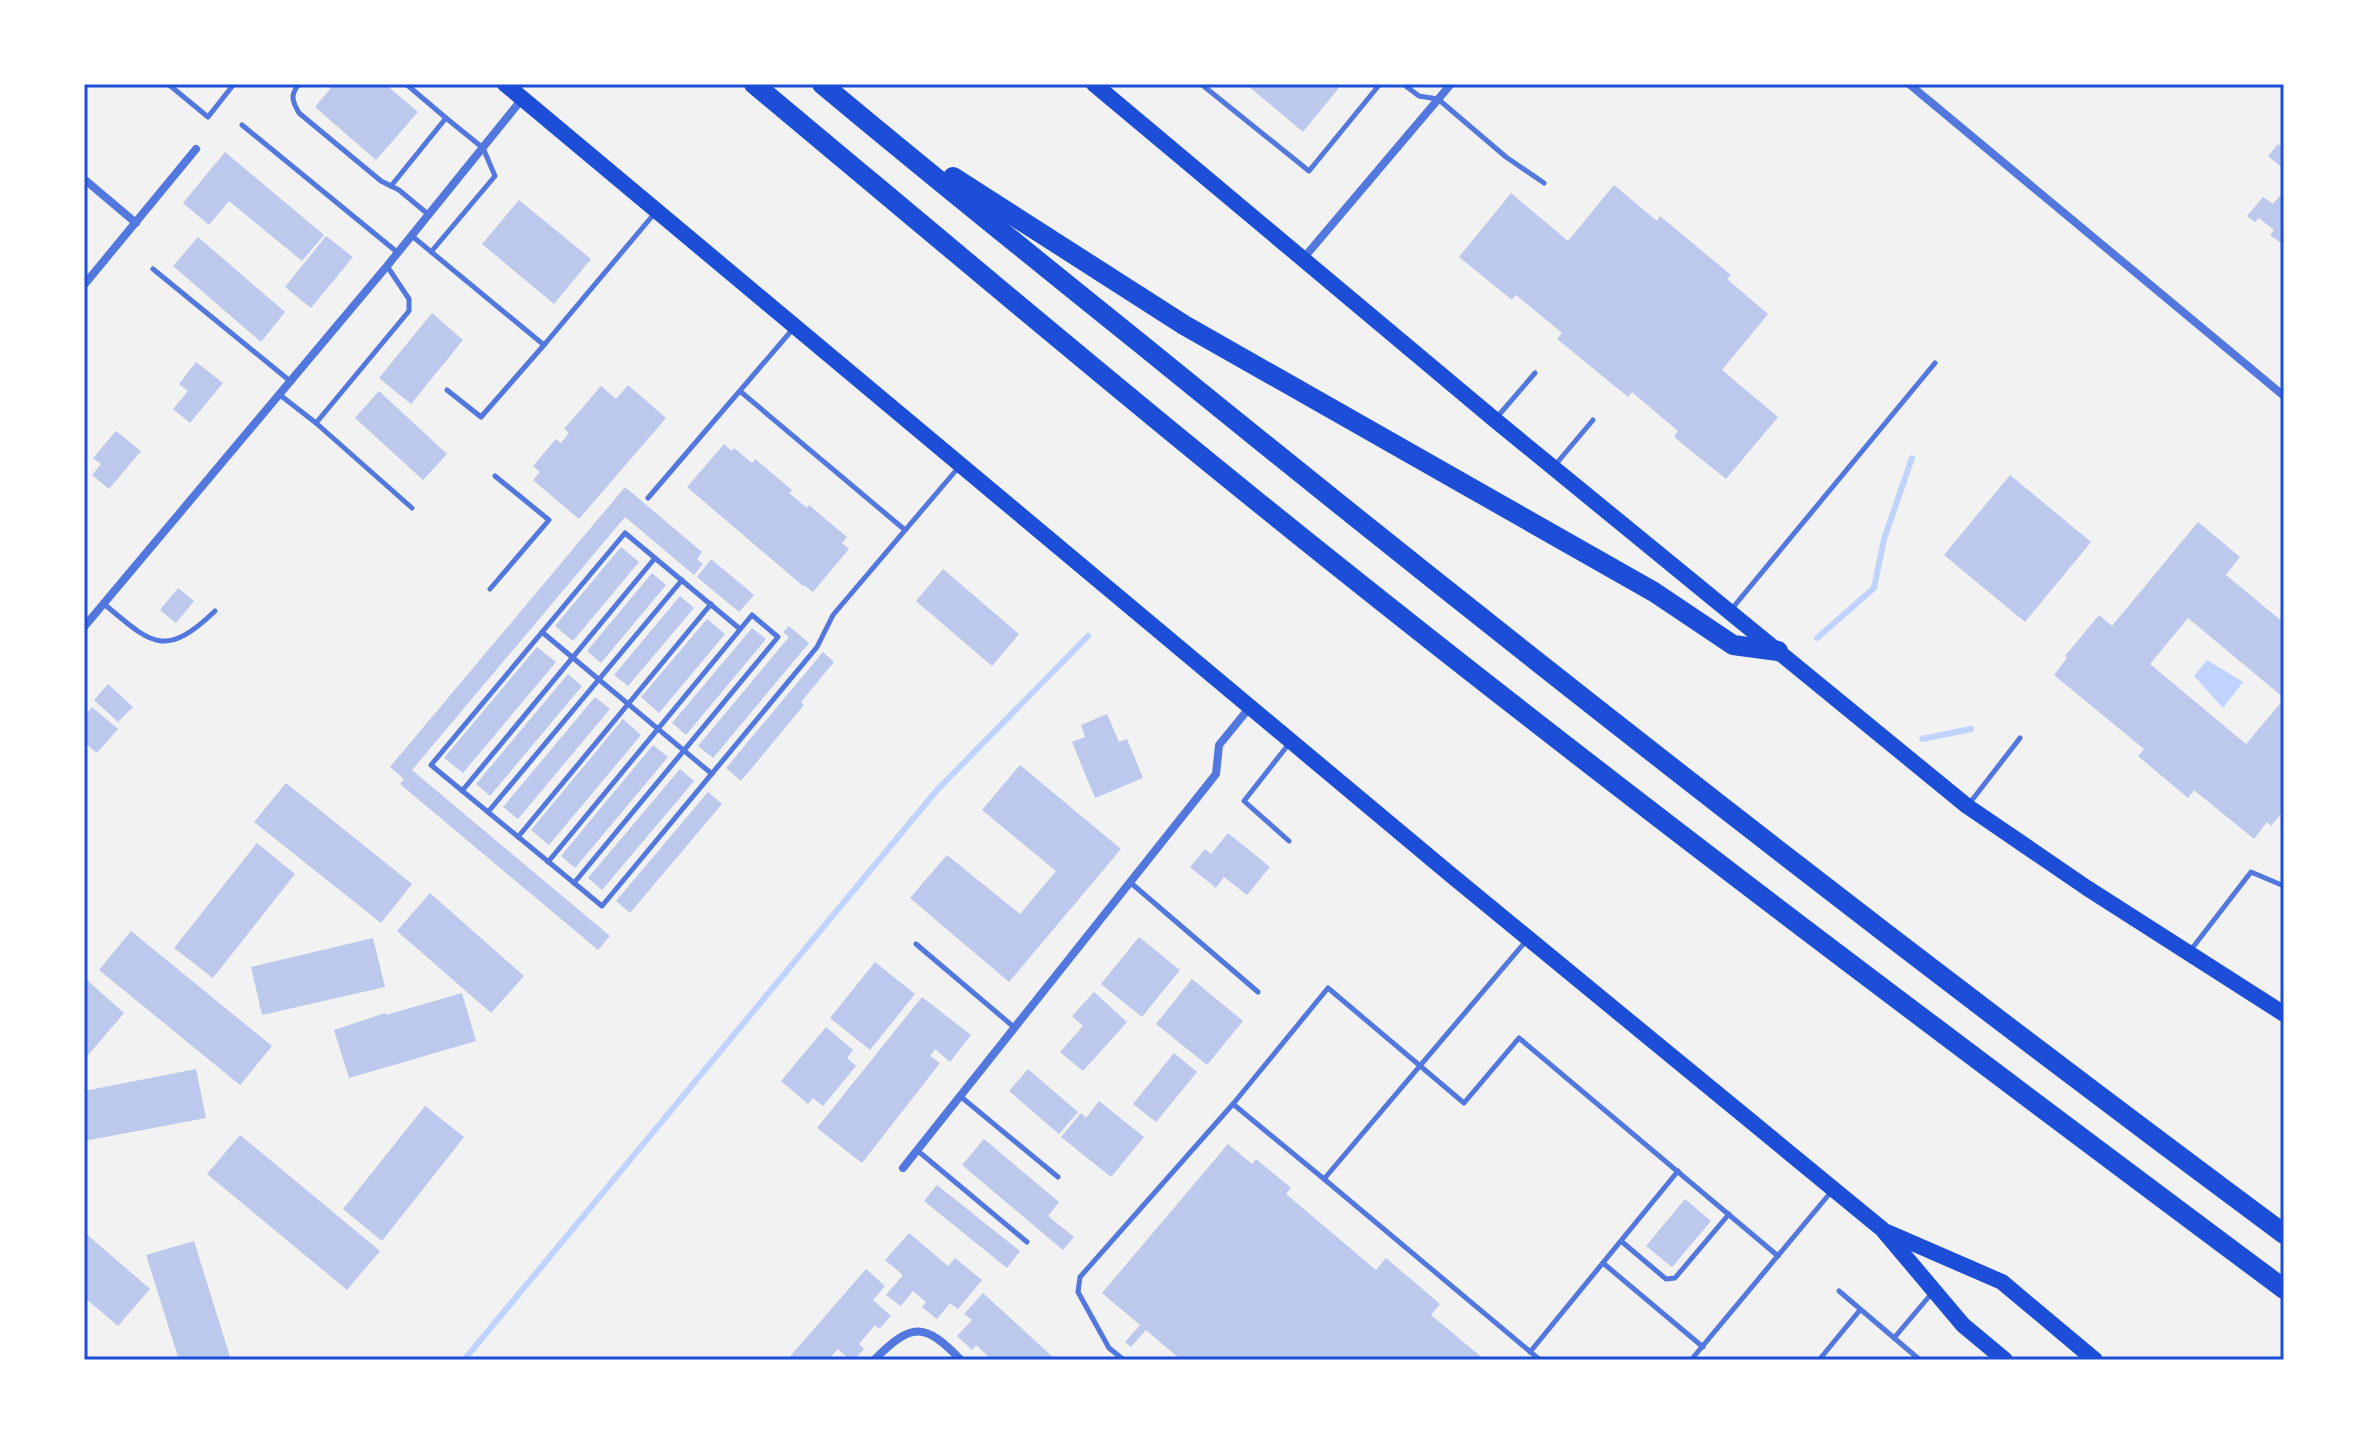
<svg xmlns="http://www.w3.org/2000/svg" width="2368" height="1444" font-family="Cabin,sans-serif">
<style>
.water{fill:#bfd3fe}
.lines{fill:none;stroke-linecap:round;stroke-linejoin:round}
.stream{stroke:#bfd3fe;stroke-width:6}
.building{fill:#bdc9ec}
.service{stroke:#5277de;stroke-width:5}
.minor{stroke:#5277de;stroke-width:8}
.secondary{stroke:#1d4ed8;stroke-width:16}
.motorway{stroke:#1d4ed8;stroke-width:20}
.neatline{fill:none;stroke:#1d4ed8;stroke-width:3}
</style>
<rect width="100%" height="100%" fill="#f2f2f2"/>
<polygon class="water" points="2207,660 2243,682 2223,708 2194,676"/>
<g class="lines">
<g class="stream">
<polyline points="1817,638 1874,588 1884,539 1912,458"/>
<polyline points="1922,739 1971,729"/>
<polyline points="464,1360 937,790 1088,636"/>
</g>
</g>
<g class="building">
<polygon points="334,84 385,84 418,112 376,160 315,107"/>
<polygon points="1246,84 1342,84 1303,132"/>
<polygon points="2278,144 2284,149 2284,169 2268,156"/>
<polygon points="225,152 324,235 302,261 229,201 209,225 183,203"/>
<polygon points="1614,185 1657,221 1660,216 1731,275 1727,279 1768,314 1722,370 1778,417 1726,479 1674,437 1678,431 1632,392 1628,397 1557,339 1562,333 1516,295 1512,300 1459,257 1511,193 1568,241"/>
<polygon points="2284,191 2284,239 2281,243 2270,235 2274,230 2259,218 2255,222 2247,216 2263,197 2273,204"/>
<polygon points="519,200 591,259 554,304 482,244"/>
<polygon points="326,236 353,257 311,308 285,287"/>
<polygon points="198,237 285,312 261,342 173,266"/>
<polygon points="432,313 463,340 411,404 379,378"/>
<polygon points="196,362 223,383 190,423 173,409 188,391 179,384"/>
<polygon points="628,385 666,418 579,519 533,480 540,472 533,466 556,439 561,443 569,433 564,429 601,386 616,399"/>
<polygon points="379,391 447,454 423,480 355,418"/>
<polygon points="116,431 141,451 109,489 92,475 101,464 93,458"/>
<polygon points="724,444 732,451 734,448 752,463 755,459 792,490 789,493 807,508 809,505 847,537 842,543 849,549 813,592 804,585 803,586 687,487"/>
<polygon points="2010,475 2091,542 2025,622 1944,555"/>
<polygon points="625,487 702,552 697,559 703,564 694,575 625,517 412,770 610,936 598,950 400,784 404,779 390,767"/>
<polygon points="2198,522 2240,557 2226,575 2284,623 2284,698 2188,618 2150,664 2246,744 2284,699 2284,810 2271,826 2267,822 2254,839 2194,790 2188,798 2138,756 2144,749 2054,675 2067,658 2065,656 2099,615 2112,626"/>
<polygon points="621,547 639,562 573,641 555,626"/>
<polygon points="711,559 754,595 739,612 697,577"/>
<polygon points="943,569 1019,634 992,666 916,601"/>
<polygon points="652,573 666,585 601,663 587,651"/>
<polygon points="178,588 194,601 176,623 160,610"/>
<polygon points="680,596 694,608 628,686 614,675"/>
<polygon points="707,619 725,634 659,713 641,697"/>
<polygon points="789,626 809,643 713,758 698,746 789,637 783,632"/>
<polygon points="752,628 766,639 686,735 672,723"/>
<polygon points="537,647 556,662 463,773 444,758"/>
<polygon points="823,652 834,662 801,702 804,705 741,781 726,768"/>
<polygon points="568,674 582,686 490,796 476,784"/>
<polygon points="108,684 133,707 118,722 94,700"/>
<polygon points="595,697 610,709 518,819 503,807"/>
<polygon points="92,707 118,729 97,753 84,742 84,717"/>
<polygon points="1107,714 1119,742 1127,739 1143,778 1095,798 1072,742 1085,737 1081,725"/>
<polygon points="623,719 641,735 549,845 531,830"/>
<polygon points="653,745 668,757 575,868 561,856"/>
<polygon points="1020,765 1121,849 1009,982 910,898 947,855 1020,914 1056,871 982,810"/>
<polygon points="680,769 694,781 602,890 588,878"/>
<polygon points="286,783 412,884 381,923 254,822"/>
<polygon points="708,792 722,804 630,913 616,901"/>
<polygon points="1228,833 1270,867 1247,895 1224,877 1216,888 1190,867 1205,849 1211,854"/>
<polygon points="257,843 295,874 213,978 174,948"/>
<polygon points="430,893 524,976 491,1013 397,931"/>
<polygon points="131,931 272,1046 240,1085 99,970"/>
<polygon points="1139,937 1180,970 1142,1017 1101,984"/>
<polygon points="373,938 385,987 262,1015 251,967"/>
<polygon points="875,962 915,994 870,1050 830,1018"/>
<polygon points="1192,979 1243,1021 1207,1065 1156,1024"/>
<polygon points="87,980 124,1013 84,1060 84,983"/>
<polygon points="1094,992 1127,1022 1083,1071 1060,1052 1083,1026 1072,1016"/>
<polygon points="462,993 476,1041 349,1078 334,1030 385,1013 386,1015"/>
<polygon points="922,997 971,1035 950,1062 935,1049 930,1056 940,1063 862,1163 817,1128"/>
<polygon points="826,1027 853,1050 847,1058 856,1066 823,1106 813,1098 808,1104 781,1081"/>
<polygon points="1174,1053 1197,1072 1156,1122 1133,1104"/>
<polygon points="196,1069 206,1118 84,1141 84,1091"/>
<polygon points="1028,1069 1078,1112 1059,1134 1009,1091"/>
<polygon points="1099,1101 1144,1137 1111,1177 1061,1137 1081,1113 1086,1118"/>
<polygon points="425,1106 464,1137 382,1241 343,1209"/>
<polygon points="240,1135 380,1251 347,1290 207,1174"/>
<polygon points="984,1139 1059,1202 1048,1216 1074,1237 1063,1250 962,1165"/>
<polygon points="1228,1144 1252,1164 1256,1159 1291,1188 1286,1194 1376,1270 1386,1258 1440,1304 1431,1315 1485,1360 1181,1360 1146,1330 1131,1347 1125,1342 1140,1325 1102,1293"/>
<polygon points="937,1185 1020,1251 1007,1268 924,1201"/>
<polygon points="1685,1199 1711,1221 1672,1267 1646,1246"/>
<polygon points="84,1232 150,1289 118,1326 84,1297"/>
<polygon points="909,1233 948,1266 955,1258 982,1280 958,1309 950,1303 937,1319 922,1307 926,1302 913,1291 901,1306 886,1295 903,1275 885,1260"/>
<polygon points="194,1241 231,1360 179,1360 146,1255"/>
<polygon points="866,1269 885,1286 873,1300 891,1316 879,1329 875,1325 859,1344 864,1349 854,1360 850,1360 838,1349 828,1360 787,1360"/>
<polygon points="983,1293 1056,1360 992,1360 976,1345 972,1350 957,1336 972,1320 964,1314"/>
</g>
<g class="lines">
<g class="service">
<polyline points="168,84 208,117 234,84"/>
<path d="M299,84C290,95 292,101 299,113L381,181L399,190L429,215"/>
<polyline points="406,84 446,118"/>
<polyline points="1201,84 1309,171 1380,84"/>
<polyline points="1403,84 1419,96 1438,99 1506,157 1544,183"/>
<polyline points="242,125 397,252"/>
<polyline points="391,186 446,118 483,148 495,176 431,252"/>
<polyline points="412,236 544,345 481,417 447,390"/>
<polyline points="153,269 290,381"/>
<polyline points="544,345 654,214"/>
<polyline points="741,392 905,530"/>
<polyline points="280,395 316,423 412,508"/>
<polyline points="1498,416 1535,373"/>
<polyline points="316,423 409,311 409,299 387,266"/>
<polyline points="1556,464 1593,420"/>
<polyline points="648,498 792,330"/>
<polyline points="490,589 549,520 495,476"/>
<path d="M104,604C151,643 164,660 215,611"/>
<polyline points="1730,611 1935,363"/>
<polyline points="740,629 625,533 431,765 602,906 817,647 833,615 958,468"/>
<polyline points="542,632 712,774"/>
<polyline points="1288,745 1244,801 1289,841"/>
<polyline points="462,791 655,558"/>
<polyline points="1969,804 2020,738"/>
<polyline points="488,812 682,580"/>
<polyline points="518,837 711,604"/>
<polyline points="548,862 752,615 778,637 574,883"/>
<polyline points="1131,883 1258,992"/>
<polyline points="916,944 1015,1028"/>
<polyline points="2190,951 2251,872 2284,886"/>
<polyline points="960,1096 1058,1177"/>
<polyline points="1233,1104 1328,988 1464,1103 1519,1038 1778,1256"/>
<polyline points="918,1151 1027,1242"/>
<polyline points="1324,1179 1540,1360"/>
<polyline points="1621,1241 1666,1279 1675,1278 1729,1214"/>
<polyline points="1603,1263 1703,1347"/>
<polyline points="1839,1291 1920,1360"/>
<polyline points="1894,1338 1932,1293"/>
<polyline points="1530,1352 1678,1171"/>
<polyline points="1124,1360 1109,1348 1078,1292 1080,1277 1233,1104 1324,1179 1525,942"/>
<polyline points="1691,1360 1831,1192"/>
<polyline points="1819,1360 1860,1310"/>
</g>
<g class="minor">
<polyline points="1909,84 2284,396"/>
<polyline points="84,179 136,223"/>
<polyline points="1302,260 1451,84"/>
<polyline points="84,285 196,149"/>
<polyline points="84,627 387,266 522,99"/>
<polyline points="903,1168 1216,774 1219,745 1250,707"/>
<path d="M874,1360C912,1322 924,1322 961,1360"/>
</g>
<g class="secondary">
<polyline points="505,84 1451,875 1882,1229 1963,1325 2005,1360"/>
<polyline points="1094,84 1495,420 1967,806 2087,888 2284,1014"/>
<polyline points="1887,1232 2002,1282 2095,1360"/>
</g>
<g class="motorway">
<path d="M754,84C905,210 1054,336 1206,460C1557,746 1921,1018 2284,1289"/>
<path d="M822,84C927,172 1034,258 1141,344C1516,649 1896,946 2284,1234"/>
<polyline points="953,177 1184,325 1654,592 1733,645 1778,651"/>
</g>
</g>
<rect width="2368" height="1444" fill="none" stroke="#ffffff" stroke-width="172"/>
<rect x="86" y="86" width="2196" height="1272" class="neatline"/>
</svg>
